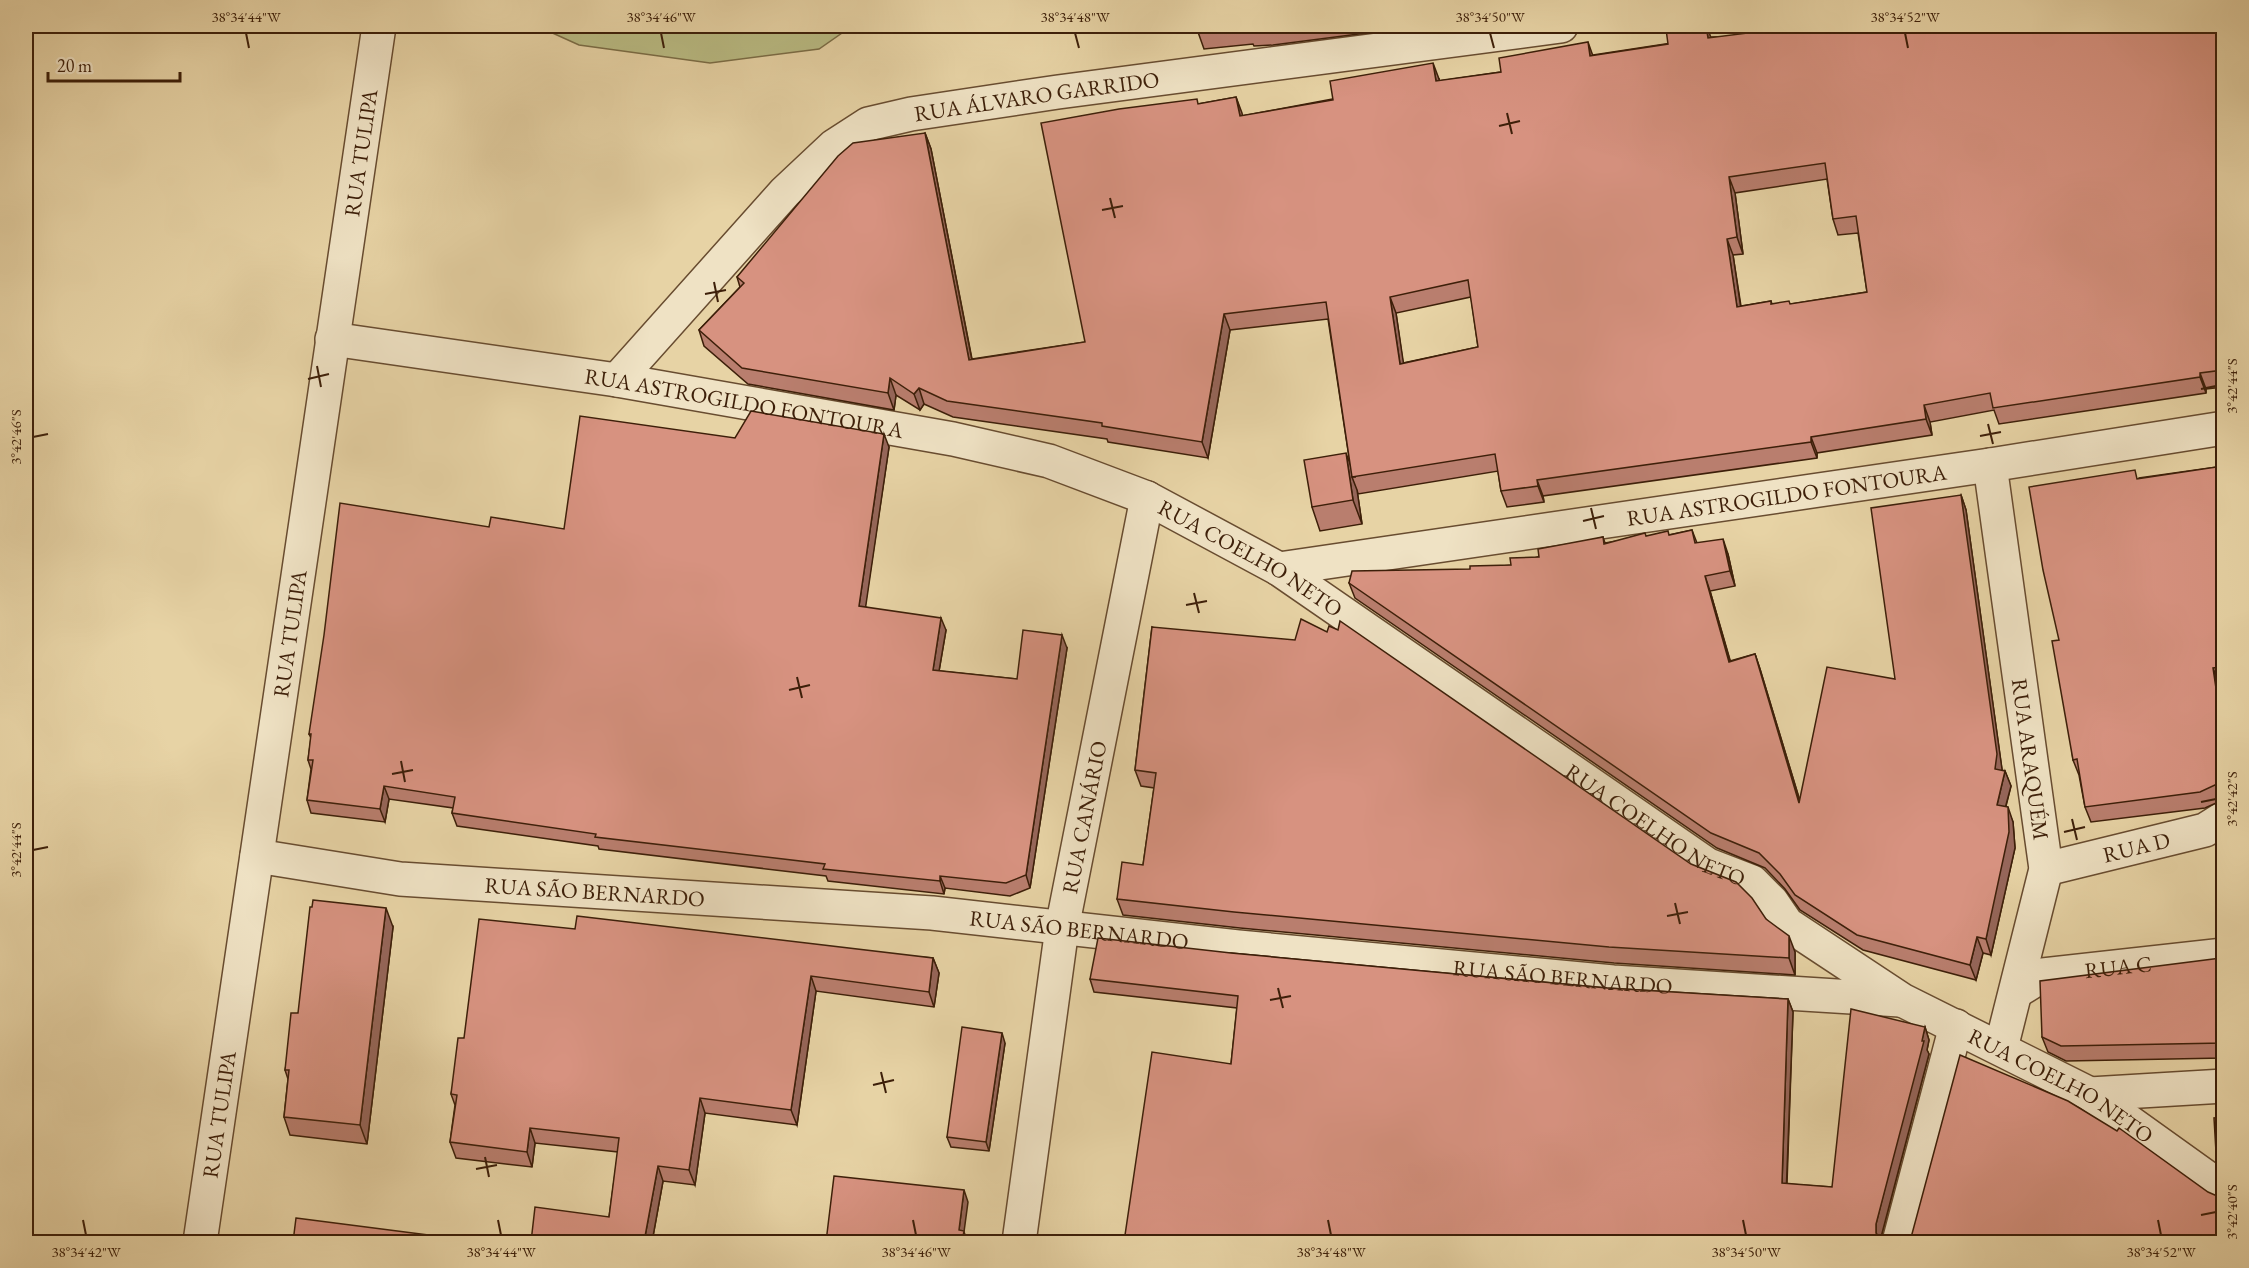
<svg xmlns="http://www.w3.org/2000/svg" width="2249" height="1268" font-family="'EB Garamond',serif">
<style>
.green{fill:#b9bb83;stroke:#7b6d46;stroke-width:1.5}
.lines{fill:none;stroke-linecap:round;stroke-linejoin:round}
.minor-casing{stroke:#684c30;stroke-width:36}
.minor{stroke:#efe2c4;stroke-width:33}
.wall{fill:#b97e6e;stroke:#3d1f09;stroke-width:1.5;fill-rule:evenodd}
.shaded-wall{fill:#96665a;stroke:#3d1f09;stroke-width:1.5}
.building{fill:#d79280;stroke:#3d1f09;stroke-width:1.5;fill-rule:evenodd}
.ticks{fill:none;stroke:#3d1f09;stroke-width:2}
.labels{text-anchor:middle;stroke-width:5;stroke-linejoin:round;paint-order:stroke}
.street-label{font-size:22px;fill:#3d1f09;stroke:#efe2c4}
.neatline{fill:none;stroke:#3d1f09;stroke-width:2}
.ticks-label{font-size:15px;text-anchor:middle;fill:#3d1f09}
</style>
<rect width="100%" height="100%" fill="#e7d3a5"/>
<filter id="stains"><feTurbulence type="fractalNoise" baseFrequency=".00333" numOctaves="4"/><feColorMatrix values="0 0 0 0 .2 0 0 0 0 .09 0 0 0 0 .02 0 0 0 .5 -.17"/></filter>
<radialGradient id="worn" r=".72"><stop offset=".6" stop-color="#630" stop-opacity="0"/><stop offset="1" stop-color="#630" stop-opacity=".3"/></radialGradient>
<polygon class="green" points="537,26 852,26 819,49 710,63 579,45"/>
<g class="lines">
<defs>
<g id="minor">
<path id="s1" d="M332,339L617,380L953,439L1049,461L1147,498L1279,569L1708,865L1752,882L1772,902L1787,924L1902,1000L2090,1094L2224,1190"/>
<path id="s2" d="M617,380L785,192L834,146L868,124L911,114L1058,92L1561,26"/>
<path id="s3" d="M1990,465L2046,869L2001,1048"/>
<path id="s4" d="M1279,569L1990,465L2224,428"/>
<path id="s5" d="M257,856L400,879L932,913L1238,947L1613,982L1900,1000"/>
<path id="s6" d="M2046,869L2205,830L2224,818"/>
<path id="s7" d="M2017,991L2043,975L2224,955"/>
<polyline points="2090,1094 2224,1086"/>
<path id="s8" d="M200,1242L379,26"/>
<path id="s9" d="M1019,1242L1062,928L1147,498"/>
<polyline points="1899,1242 1956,1026"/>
</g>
</defs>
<use href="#minor" class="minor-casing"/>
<use href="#minor" class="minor"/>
</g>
<g class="wall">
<polygon points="1198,26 1421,26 1273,45 1254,46 1253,44 1204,49 1198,32"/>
<path d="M2223,26V387L2206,389V393L1999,424L1994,410L1930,422L1932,435L1817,453V458L1543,496L1544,502L1507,507L1501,491L1498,471L1358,494L1357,490L1362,524L1320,531L1312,507L1350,464L1328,319L1230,330L1208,458L1108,442L1107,439L953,417L924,404L920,410L896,395L894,410L748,384L704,346L699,330L740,287L737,277L925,133L931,149L972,359L1085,342L1198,104L1236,97L1242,116L1439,79V81L1501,72L1593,55L1711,37ZM1827,179L1833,219L1838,235L1858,233L1867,292L1791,304H1772L1771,301L1741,306L1733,255L1743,254L1735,193ZM1471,297L1478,347L1403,363L1396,313Z"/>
<polygon points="735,438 889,447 865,607 946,630 939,671 1017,679 1067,648 1030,888 1010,896 945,888 944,894 828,881 826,876 599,849 598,846 457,826 452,813 453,808 389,799 385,822 311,813 307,800 311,769 308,760 311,738 309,734 489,527 564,529"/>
<polygon points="2223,466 2223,683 2219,683 2223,715 2223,800 2205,808 2091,822 2085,807 2079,775 2073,760 2059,640 2139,478"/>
<polygon points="1961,495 1966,510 2002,770 2005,771 2011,786 2006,806 2013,822 2015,848 1991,955 1983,953 1976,980 1863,950 1800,910 1785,889 1765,868 1717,848 1355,598 1349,583 1511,565 1603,537 1605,543 1646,536 1669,535 1692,530 1697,543 1728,554 1735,586 1710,591 1730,661 1755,654 1760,669 1800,801 1895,679"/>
<polygon points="1152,627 1766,919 1795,952 1795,975 1614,963 1240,928 1123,915 1117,899 1143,865 1154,788 1141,786 1135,770"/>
<polygon points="393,927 367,1144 290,1135 284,1117 288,1079 285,1070 298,1013"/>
<polygon points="575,929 933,958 939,973 934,1007 816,991 797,1125 705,1113 695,1185 663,1181 652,1242 531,1242 609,1217 618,1152 535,1143 532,1167 456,1158 450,1142 455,1105 451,1094 464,1038"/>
<polygon points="1231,953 1607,988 1788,999 1793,1012 1787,1184 1832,1187 1925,1027 1929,1040 1927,1050 1929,1054 1881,1237 1881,1242 1231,1064 1237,1008 1094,992 1090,979"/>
<polygon points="2223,957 2223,1058 2066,1061 2048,1052 2042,1037"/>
<polygon points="1005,1043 989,1151 951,1147 947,1137"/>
<polygon points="2223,1117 2223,1167 2221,1165 2216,1152"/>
</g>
<g class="shaded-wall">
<polygon points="1706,26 1707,26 1711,38 1708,38"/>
<polygon points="1588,42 1594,59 1590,56"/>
<polygon points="1433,63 1439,79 1442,98 1436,81"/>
<polygon points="1236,97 1242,113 1246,132 1240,116"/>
<polygon points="925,133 931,149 975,376 969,360"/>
<polygon points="1729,177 1735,193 1743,254 1737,237"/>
<polygon points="1727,239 1733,255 1743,323 1737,307"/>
<polygon points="1390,297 1396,313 1406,380 1400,364"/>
<polygon points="1224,314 1230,330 1208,458 1202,442"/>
<polygon points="2200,373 2206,389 2206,393 2200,377"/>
<polygon points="890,378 896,395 894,410 888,393"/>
<polygon points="919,388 924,404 920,410 914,394"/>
<polygon points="1924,405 1930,422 1932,435 1926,419"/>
<polygon points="884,434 889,447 864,618 859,606"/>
<polygon points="1811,437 1817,453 1817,458 1811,442"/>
<polygon points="1346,453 1355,477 1352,477 1357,490 1362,524 1353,500"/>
<polygon points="1537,480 1543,496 1544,502 1538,486"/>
<polygon points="1961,495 1966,510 2002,769 2001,784 1995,769"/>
<polygon points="1723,539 1728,554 1735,586 1730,571"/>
<polygon points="1705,576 1710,591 1735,677 1729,662"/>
<polygon points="941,618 946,630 937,683 933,670"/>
<polygon points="1062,635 1067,648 1030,888 1026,875"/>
<polygon points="1755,654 1760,669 1805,818 1799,803"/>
<polygon points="2213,668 2219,683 2223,715 2223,736"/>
<polygon points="2005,771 2011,786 2002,820 1997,805"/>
<polygon points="384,786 389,799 385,822 380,809"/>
<polygon points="2008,807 2013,822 2015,848 1991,955 1986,939"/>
<polygon points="940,876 945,888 944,894 940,881"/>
<polygon points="386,908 393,927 367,1144 360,1125"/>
<polygon points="1789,936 1795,952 1795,975 1789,958"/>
<polygon points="1977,937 1983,953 1976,980 1970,965"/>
<polygon points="933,958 939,973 934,1007 929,992"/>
<polygon points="811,976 816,991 797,1125 791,1110"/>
<polygon points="1788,999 1793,1012 1786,1196 1782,1183"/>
<polygon points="1925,1027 1929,1040 1927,1050 1929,1054 1881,1237 1881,1242 1876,1233 1876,1224"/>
<polygon points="1002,1033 1005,1043 989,1151 986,1142"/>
<polygon points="700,1098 705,1113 695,1185 689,1170"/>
<polygon points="530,1128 535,1143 532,1167 527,1152"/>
<polygon points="658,1166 663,1181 652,1242 644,1242"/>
<polygon points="964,1190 968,1202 964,1232 968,1242 962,1242 959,1230"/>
</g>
<g class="building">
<polygon points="1198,26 1291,26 1267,29 1248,30 1248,27 1198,32"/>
<path d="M1684,26H1706L1708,38L1803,26H2223V370L2200,373V377L1993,408L1990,393L1924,405L1926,419L1811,437V442L1537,480L1538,486L1501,491L1495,454L1352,477L1326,302L1224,314L1202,442L1102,426V423L947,401L919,388L914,394L890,378L888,393L742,368L699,330L744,283L737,277L838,156L853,143L925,133L969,360L1085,342L1041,123L1119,109L1197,99L1198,104L1236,97L1240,116L1333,100L1330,81L1433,63L1436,81L1501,72L1499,58L1588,42L1590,56L1668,44L1666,29ZM1825,163L1833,219L1856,216L1867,292L1790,304L1789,301L1771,304V301L1737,307L1727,239L1737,237L1729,177ZM1468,280L1478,347L1400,364L1390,297Z"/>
<polygon points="751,411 884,434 859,606 941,618 933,670 1017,679 1023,630 1062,635 1026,875 1006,883 940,876 940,881 823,869 825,864 595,837 596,834 452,813 455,797 384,786 380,809 307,800 313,760 308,760 311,734 309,734 324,635 340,503 489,527 491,517 564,529 580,416 735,438"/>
<polygon points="1346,453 1353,500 1312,507 1304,460"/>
<polygon points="2223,466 2223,667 2213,668 2223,736 2223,785 2217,784 2200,792 2085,807 2077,759 2073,760 2052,641 2059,640 2043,570 2029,487 2135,470 2137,479"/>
<polygon points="1961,495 1997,754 1995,769 2005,771 1997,805 2008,807 2009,832 1986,939 1977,937 1970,965 1857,935 1795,895 1780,874 1759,853 1711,833 1349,583 1352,571 1470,569 1470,566 1511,565 1510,558 1539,557 1538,549 1603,537 1604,544 1645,533 1646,536 1668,531 1669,535 1692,530 1695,543 1723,539 1730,571 1705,576 1729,662 1755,654 1799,803 1827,667 1895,679 1871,508"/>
<polygon points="1301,619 1327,632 1329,626 1338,630 1340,621 1691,864 1736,882 1752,898 1766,919 1789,936 1789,958 1609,947 1234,912 1117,899 1122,862 1143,865 1156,773 1135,770 1152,627 1295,640"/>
<polygon points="313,900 386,908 360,1125 284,1117 289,1070 285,1070 291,1013 298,1013 310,907 312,907"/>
<polygon points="577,916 933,958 929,992 811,976 791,1110 700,1098 689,1170 658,1166 644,1242 531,1242 535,1207 609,1217 619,1138 530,1128 527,1152 450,1142 457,1095 451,1094 458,1038 464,1038 479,919 575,929"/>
<polygon points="1098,938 1231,953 1607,988 1788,999 1782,1183 1832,1187 1851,1009 1925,1027 1922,1041 1924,1041 1876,1224 1876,1233 1882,1242 1124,1242 1152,1052 1231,1064 1238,996 1090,979"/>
<polygon points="2223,957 2223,1043 2061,1046 2042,1037 2040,981 2221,958"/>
<polygon points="962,1027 1002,1033 986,1142 947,1137"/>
<polygon points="1960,1055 2068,1101 2117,1131 2119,1128 2208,1192 2217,1196 2223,1195 2223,1242 1907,1242 1912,1234"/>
<polygon points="2223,1117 2223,1158 2216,1152 2214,1118"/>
<polygon points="834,1176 964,1190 959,1230 964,1231 962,1242 826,1242"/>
<polygon points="296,1218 483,1242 293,1242"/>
</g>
<path class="ticks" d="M246,33L249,48M661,33L664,48M1075,33L1079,48M1490,33L1494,48M1905,33L1908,48M1507,113L1512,134M1499,126L1520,121M1110,198L1115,218M1102,210L1123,206M714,282L718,302M705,294L726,290M317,366L321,387M308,379L329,374M2201,389L2216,386M1988,424L1993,444M1980,436L2001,432M33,437L48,434M1591,508L1596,529M1583,521L1604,516M1194,593L1199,613M1186,605L1207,601M797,677L802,698M789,690L810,685M401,761L405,782M392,774L413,770M2201,802L2216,799M2072,819L2077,840M2064,832L2085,827M33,850L48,847M1675,903L1680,924M1667,916L1688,912M1278,988L1283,1008M1270,1000L1291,996M881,1072L886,1093M873,1085L894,1080M485,1157L489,1177M476,1169L497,1165M2201,1215L2216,1212M83,1220L86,1235M498,1220L501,1235M913,1220L916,1235M1328,1220L1331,1235M1743,1220L1746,1235M2158,1220L2161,1235"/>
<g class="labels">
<g class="street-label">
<text dy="8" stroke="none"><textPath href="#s2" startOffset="531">RUA ÁLVARO GARRIDO</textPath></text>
<text dy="8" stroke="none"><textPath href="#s8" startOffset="1101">RUA TULIPA</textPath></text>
<text dy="8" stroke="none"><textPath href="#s1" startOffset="417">RUA ASTROGILDO FONTOURA</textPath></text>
<text dy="8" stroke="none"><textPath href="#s4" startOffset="513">RUA ASTROGILDO FONTOURA</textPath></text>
<text dy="8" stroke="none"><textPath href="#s1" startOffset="952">RUA COELHO NETO</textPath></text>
<text dy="8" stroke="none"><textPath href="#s8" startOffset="615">RUA TULIPA</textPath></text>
<text dy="8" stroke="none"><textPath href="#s3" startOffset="297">RUA ARAQUÉM</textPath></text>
<text dy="8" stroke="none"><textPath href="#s9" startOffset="430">RUA CANÁRIO</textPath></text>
<text dy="8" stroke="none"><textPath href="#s1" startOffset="1438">RUA COELHO NETO</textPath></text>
<text dy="8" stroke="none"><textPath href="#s6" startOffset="93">RUA D</textPath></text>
<text dy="8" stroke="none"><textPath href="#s5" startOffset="340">RUA SÃO BERNARDO</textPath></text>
<text dy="8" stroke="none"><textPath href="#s5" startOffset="826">RUA SÃO BERNARDO</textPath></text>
<text dy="8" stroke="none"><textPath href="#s7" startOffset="106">RUA C</textPath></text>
<text dy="8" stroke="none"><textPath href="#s5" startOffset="1312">RUA SÃO BERNARDO</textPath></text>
<text dy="8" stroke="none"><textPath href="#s1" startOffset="1924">RUA COELHO NETO</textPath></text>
<text dy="8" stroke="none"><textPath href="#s8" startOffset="129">RUA TULIPA</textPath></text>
</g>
</g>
<rect width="2249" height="1268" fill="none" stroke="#e7d3a5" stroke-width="66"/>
<path d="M48 72v9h132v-9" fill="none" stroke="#3d1f09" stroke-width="3"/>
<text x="57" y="72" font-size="18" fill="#3d1f09" stroke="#efe2c4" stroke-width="4.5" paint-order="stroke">20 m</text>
<rect x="33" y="33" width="2183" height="1202" class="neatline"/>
<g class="ticks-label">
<text x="246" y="22">38°34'44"W</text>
<text x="661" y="22">38°34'46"W</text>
<text x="1075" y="22">38°34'48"W</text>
<text x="1490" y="22">38°34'50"W</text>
<text x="1905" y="22">38°34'52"W</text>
<text transform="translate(2232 386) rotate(-90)" y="5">3°42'44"S</text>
<text transform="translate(16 437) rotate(-90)" y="5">3°42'46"S</text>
<text transform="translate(2232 799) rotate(-90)" y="5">3°42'42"S</text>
<text transform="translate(16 850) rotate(-90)" y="5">3°42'44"S</text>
<text transform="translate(2232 1212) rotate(-90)" y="5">3°42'40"S</text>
<text x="86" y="1257">38°34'42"W</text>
<text x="501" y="1257">38°34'44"W</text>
<text x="916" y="1257">38°34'46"W</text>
<text x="1331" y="1257">38°34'48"W</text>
<text x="1746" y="1257">38°34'50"W</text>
<text x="2161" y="1257">38°34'52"W</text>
</g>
<rect width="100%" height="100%" filter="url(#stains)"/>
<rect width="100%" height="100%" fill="url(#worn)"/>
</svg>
